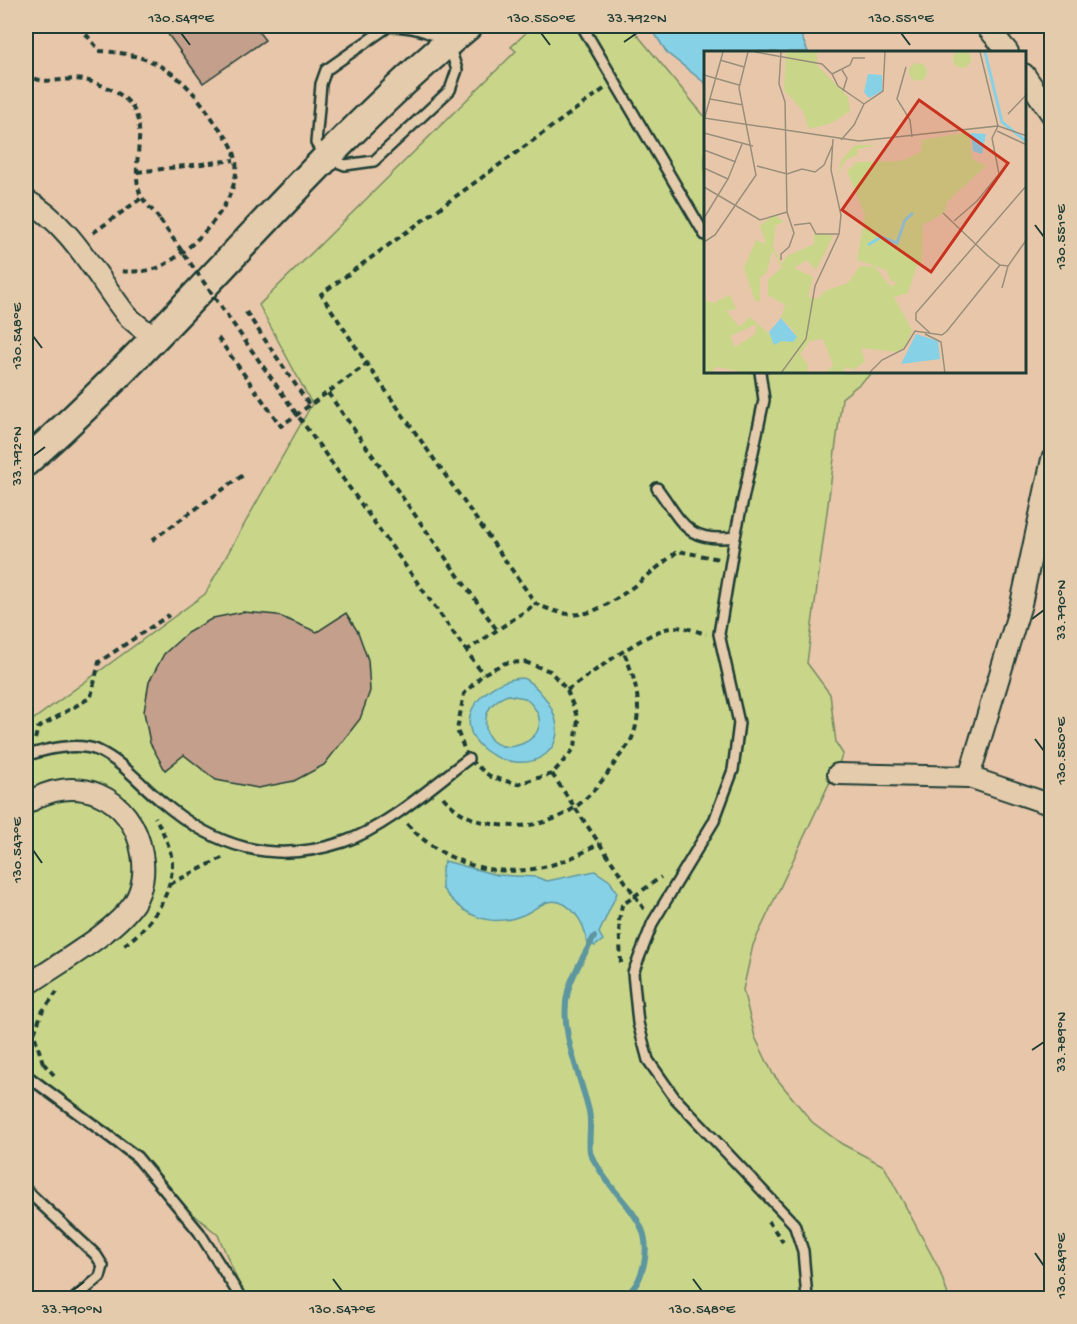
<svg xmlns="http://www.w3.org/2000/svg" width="1077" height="1324" font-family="'Gochi Hand',sans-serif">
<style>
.green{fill:#c9d68a;stroke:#748a5f;stroke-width:1.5}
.water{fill:#87d1e7;stroke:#5d969f;stroke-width:1.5;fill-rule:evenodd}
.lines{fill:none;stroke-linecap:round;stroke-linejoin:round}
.stream{stroke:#5d969f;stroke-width:6}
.building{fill:#c4a08c;stroke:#1f3d34;stroke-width:1.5}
.lane-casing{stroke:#1f3d34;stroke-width:14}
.street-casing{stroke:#1f3d34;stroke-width:24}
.secondary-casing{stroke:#1f3d34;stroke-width:32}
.path{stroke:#1f3d34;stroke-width:4;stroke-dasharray:6 4.5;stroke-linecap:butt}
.lane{stroke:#e4cbac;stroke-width:9}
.street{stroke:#e4cbac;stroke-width:20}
.secondary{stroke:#e4cbac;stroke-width:27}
.path-bridge{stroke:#1f3d34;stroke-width:4;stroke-dasharray:6 4.5;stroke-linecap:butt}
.ticks{fill:none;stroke:#1f3d34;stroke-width:2}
.inset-river{fill:none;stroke:#87d1e7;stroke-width:3}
.inset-road{fill:none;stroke:#988f7b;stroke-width:1.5}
.view{fill:#c8321e;fill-opacity:0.15;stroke:#c8321e;stroke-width:3}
.inset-edge{fill:none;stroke:#1f3d34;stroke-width:3}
.neatline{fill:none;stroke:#1f3d34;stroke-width:2}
.ticks-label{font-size:15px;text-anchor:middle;fill:#1f3d34}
</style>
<rect width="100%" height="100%" fill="#e8c6aa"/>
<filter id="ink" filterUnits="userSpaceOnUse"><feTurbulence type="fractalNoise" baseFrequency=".0167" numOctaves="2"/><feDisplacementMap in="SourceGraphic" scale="12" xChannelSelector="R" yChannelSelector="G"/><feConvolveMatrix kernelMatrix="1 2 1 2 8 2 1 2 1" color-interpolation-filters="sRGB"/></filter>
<g filter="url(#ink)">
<polygon class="green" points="533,26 630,26 705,117 705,372 874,372 842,398 807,663 830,694 836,743 843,754 753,945 743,990 755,1037 773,1074 812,1122 842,1144 884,1166 939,1269 949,1298 245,1298 218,1235 49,1092 26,1080 26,725 205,594 312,404 259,305 516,51 511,47"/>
<g class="water">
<polygon points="650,26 797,26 808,52 705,52 705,83 667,53"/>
<path d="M523,678C547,691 572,732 546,754C512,781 440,737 482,696C495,684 506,679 523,678ZM508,695L525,698C575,740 479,772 486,718C488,705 497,699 508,695Z"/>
<path d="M445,861L497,875L536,877L547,881L595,871L610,881L617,893L599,933L603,940L595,946L586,941C587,924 568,897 548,902C540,904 531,912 523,915C490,929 462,915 442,888V868Z"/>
</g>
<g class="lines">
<path class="stream" d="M594,937C585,954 573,972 568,991C558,1029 580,1074 589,1111C592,1125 588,1139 590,1152C592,1159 598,1166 601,1172C624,1208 657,1224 642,1271C638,1284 632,1293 620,1298"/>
</g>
<g class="building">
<polygon points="162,26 254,26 265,40 203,83"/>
<polygon points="243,612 277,615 317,632 346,613 358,632 368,660 370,691 360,719 324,765 294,781 258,788 216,780 184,755 165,770 150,743 144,712 149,682 164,654 187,633 213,618"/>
</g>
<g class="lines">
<defs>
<g id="lane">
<path d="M389,26C411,26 428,31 448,42L457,70L450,90L374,161L345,165L325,157L316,143L321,84L326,70Z"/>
<polyline points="582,26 705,235"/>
<polyline points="760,372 764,400 735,537 719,634 739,723 733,770 714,821 653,922 633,973 638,1023 648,1060 674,1097 794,1224 803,1251 807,1298"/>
<path d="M657,488C683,523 686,543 735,537"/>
<path d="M26,756C45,749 77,742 97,750C123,762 140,784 161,801C216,848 273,865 343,842C386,828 432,786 468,759"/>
<polyline points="26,1075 137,1157 199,1232 241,1298"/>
<polyline points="26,1190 96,1255 103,1266 100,1277 75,1298"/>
</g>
<g id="street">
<polyline points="986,26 1008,52"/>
<polyline points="1024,74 1052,115"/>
<path d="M26,200C70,224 95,274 125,313C132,322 144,329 153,337"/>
<polyline points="838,774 969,777 1052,805"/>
<polyline points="969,777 1021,604 1052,459"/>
<path d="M26,804C74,771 133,795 142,854C145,871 143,888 134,903C114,933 56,965 26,986"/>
</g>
<path id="secondary" d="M26,462C182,325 308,158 468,26"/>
</defs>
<use href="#lane" class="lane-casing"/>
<use href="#street" class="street-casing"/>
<use href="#secondary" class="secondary-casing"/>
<g class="path">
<path d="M79,26L100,51C156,54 184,75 214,121C220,130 231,141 234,152C248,194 197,246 164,265C152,272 133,272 120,271"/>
<path d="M26,73C41,88 66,76 84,80C95,82 110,88 119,94C155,118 130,157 139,190C141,200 154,211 160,220"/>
<path d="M604,89L321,294L367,364L536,604C550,610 566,616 581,614C611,610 653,570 678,551L719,559"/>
<polyline points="137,172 234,160"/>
<polyline points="93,233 143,197"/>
<polyline points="246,312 310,406"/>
<polyline points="218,338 281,426 367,364"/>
<polyline points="328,393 497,630"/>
<polyline points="293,409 483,674"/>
<polyline points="152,540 246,473"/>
<polyline points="466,651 536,604"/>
<polygon points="525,662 550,671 567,690 578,719 575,748 552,774 517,784 491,777 468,759 457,730 464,694 483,674 505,663"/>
<path d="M567,690C592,674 643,633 670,628C682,625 695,631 706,634"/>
<polyline points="35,739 38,728 91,697 99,662 169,615"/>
<polyline points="552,774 644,909"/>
<path d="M443,797C459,815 475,822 499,825C555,831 587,806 616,761C621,753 629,746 632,738C644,710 636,679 624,653"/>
<path d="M407,824C460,881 536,884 599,843"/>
<polyline points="170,884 224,857"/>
<path d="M124,945C150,927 173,895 172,862C171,847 162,830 155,817"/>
<polyline points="621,963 619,921 622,905 661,877"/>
<polyline points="43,1063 34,1034 42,1012 57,992"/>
<polyline points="43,1063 54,1075"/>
<polyline points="768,1221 783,1242"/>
</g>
<use href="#lane" class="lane"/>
<use href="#street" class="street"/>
<use href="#secondary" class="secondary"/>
<polyline class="path-bridge" points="160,220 293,409"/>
</g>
</g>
<path class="ticks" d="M181,33L190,45M541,33L550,45M901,33L910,45M624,42L637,33M1035,225L1044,237M33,336L42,348M33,456L45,447M1032,619L1044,610M1035,739L1044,751M33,850L42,863M1032,1050L1044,1042M1035,1253L1044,1266M333,1279L342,1291M693,1279L702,1291M72,1291L84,1282"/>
<g transform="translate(704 51)">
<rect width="322" height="322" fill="#e8c6aa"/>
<path d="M249 8a9 9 0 1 1 18 0a9 9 0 1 1-18 0ZM82,1H113V14L144,46L146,60L128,72L105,78L99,60L80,39ZM205 21a9 9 0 1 1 18 0a9 9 0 1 1-18 0ZM265,81L268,108L282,115L243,151L241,161L219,174L218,212L213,214L204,242L190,246L208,279L202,295L193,301L157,297L161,310L150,319L143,316L138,322H122L129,314L119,288L106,290L96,303L104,314L103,322H43L14,316L9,319L12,322H0V249L9,252L26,244L32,258L22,260L36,276L46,266L71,288H91L90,280L77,267L81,254L64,244V229L78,216L68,199L63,221L56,227V250H51L40,217L52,189L62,193L56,175L63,169L71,164L80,171L72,174L69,196L78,213L83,205L110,193V182L129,185L112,219L103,209L90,217L109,226L104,246L113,248L121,240L144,232L156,215L171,216L187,236L193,231L187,230L182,219L153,209L161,164L143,120L153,111L197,110L217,101L218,89ZM53,273L51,283L31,296L26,285ZM151,94H174L154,98L153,104L142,109L133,124L138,108Z" fill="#c9d68a" fill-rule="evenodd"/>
<path d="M164,23L178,24V40L165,47L160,41ZM267,82L282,83L278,103L269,100ZM77,267L93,286L89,291L78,290L70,294L65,281ZM212,283L234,290L236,308L197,313Z" fill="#87d1e7"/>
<path class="inset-river" d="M281,1L298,71L323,91M164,194L177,186L193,192L201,169L209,162"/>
<path class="inset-road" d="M51,1L118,13L128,23L134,35L160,53M77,1L75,33L81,51L83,161L90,182L85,196L77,203V209M276,1L294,75L323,85M16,9L40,16M202,16L193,48L206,69L208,86M138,19L143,27L139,40M128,23L146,14L149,7H161M0,24L35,34M6,48L39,54M304,63L323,43M0,67L155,90L294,75L288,87L295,123L273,150L250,170M0,69L19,1M293,80L323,94M0,82L49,95M137,89L150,74L160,53L179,40L181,1M0,99L32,111M53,115L83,123L98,118L111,121L120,114L129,93M0,117L24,128M0,136L56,169L83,161M239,162L283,204L296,214L304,215M0,167L24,128L38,93M90,174L106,172L112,183H135M0,191L11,184L52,124L35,37L44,1M298,237L304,215L323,188M226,282L212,269V262L323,134M221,283L237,291L241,322M77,322L102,288L111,235L135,183L137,164L127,119L129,88M165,322L178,309L200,298L211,280L238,284L243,280L296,214"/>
<path class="view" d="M215,49L304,112L227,221L138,159Z"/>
<rect width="322" height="322" class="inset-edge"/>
</g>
<rect width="1077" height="1324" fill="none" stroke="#e4cbac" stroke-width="66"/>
<rect x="33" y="33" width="1011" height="1258" class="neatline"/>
<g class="ticks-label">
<text x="181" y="22">130.549°E</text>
<text x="541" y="22">130.550°E</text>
<text x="637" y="22">33.792°N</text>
<text x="901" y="22">130.551°E</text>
<text transform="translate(1060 237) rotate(-90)" y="5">130.551°E</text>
<text transform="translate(16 336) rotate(-90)" y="5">130.548°E</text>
<text transform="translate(16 456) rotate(-90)" y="5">33.792°N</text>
<text transform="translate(1060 610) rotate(-90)" y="5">33.790°N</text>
<text transform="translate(1060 751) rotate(-90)" y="5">130.550°E</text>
<text transform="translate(16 850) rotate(-90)" y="5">130.547°E</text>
<text transform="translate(1060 1042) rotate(-90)" y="5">33.789°N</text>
<text transform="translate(1060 1266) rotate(-90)" y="5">130.549°E</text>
<text x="72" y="1313">33.790°N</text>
<text x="342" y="1313">130.547°E</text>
<text x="702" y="1313">130.548°E</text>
</g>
</svg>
